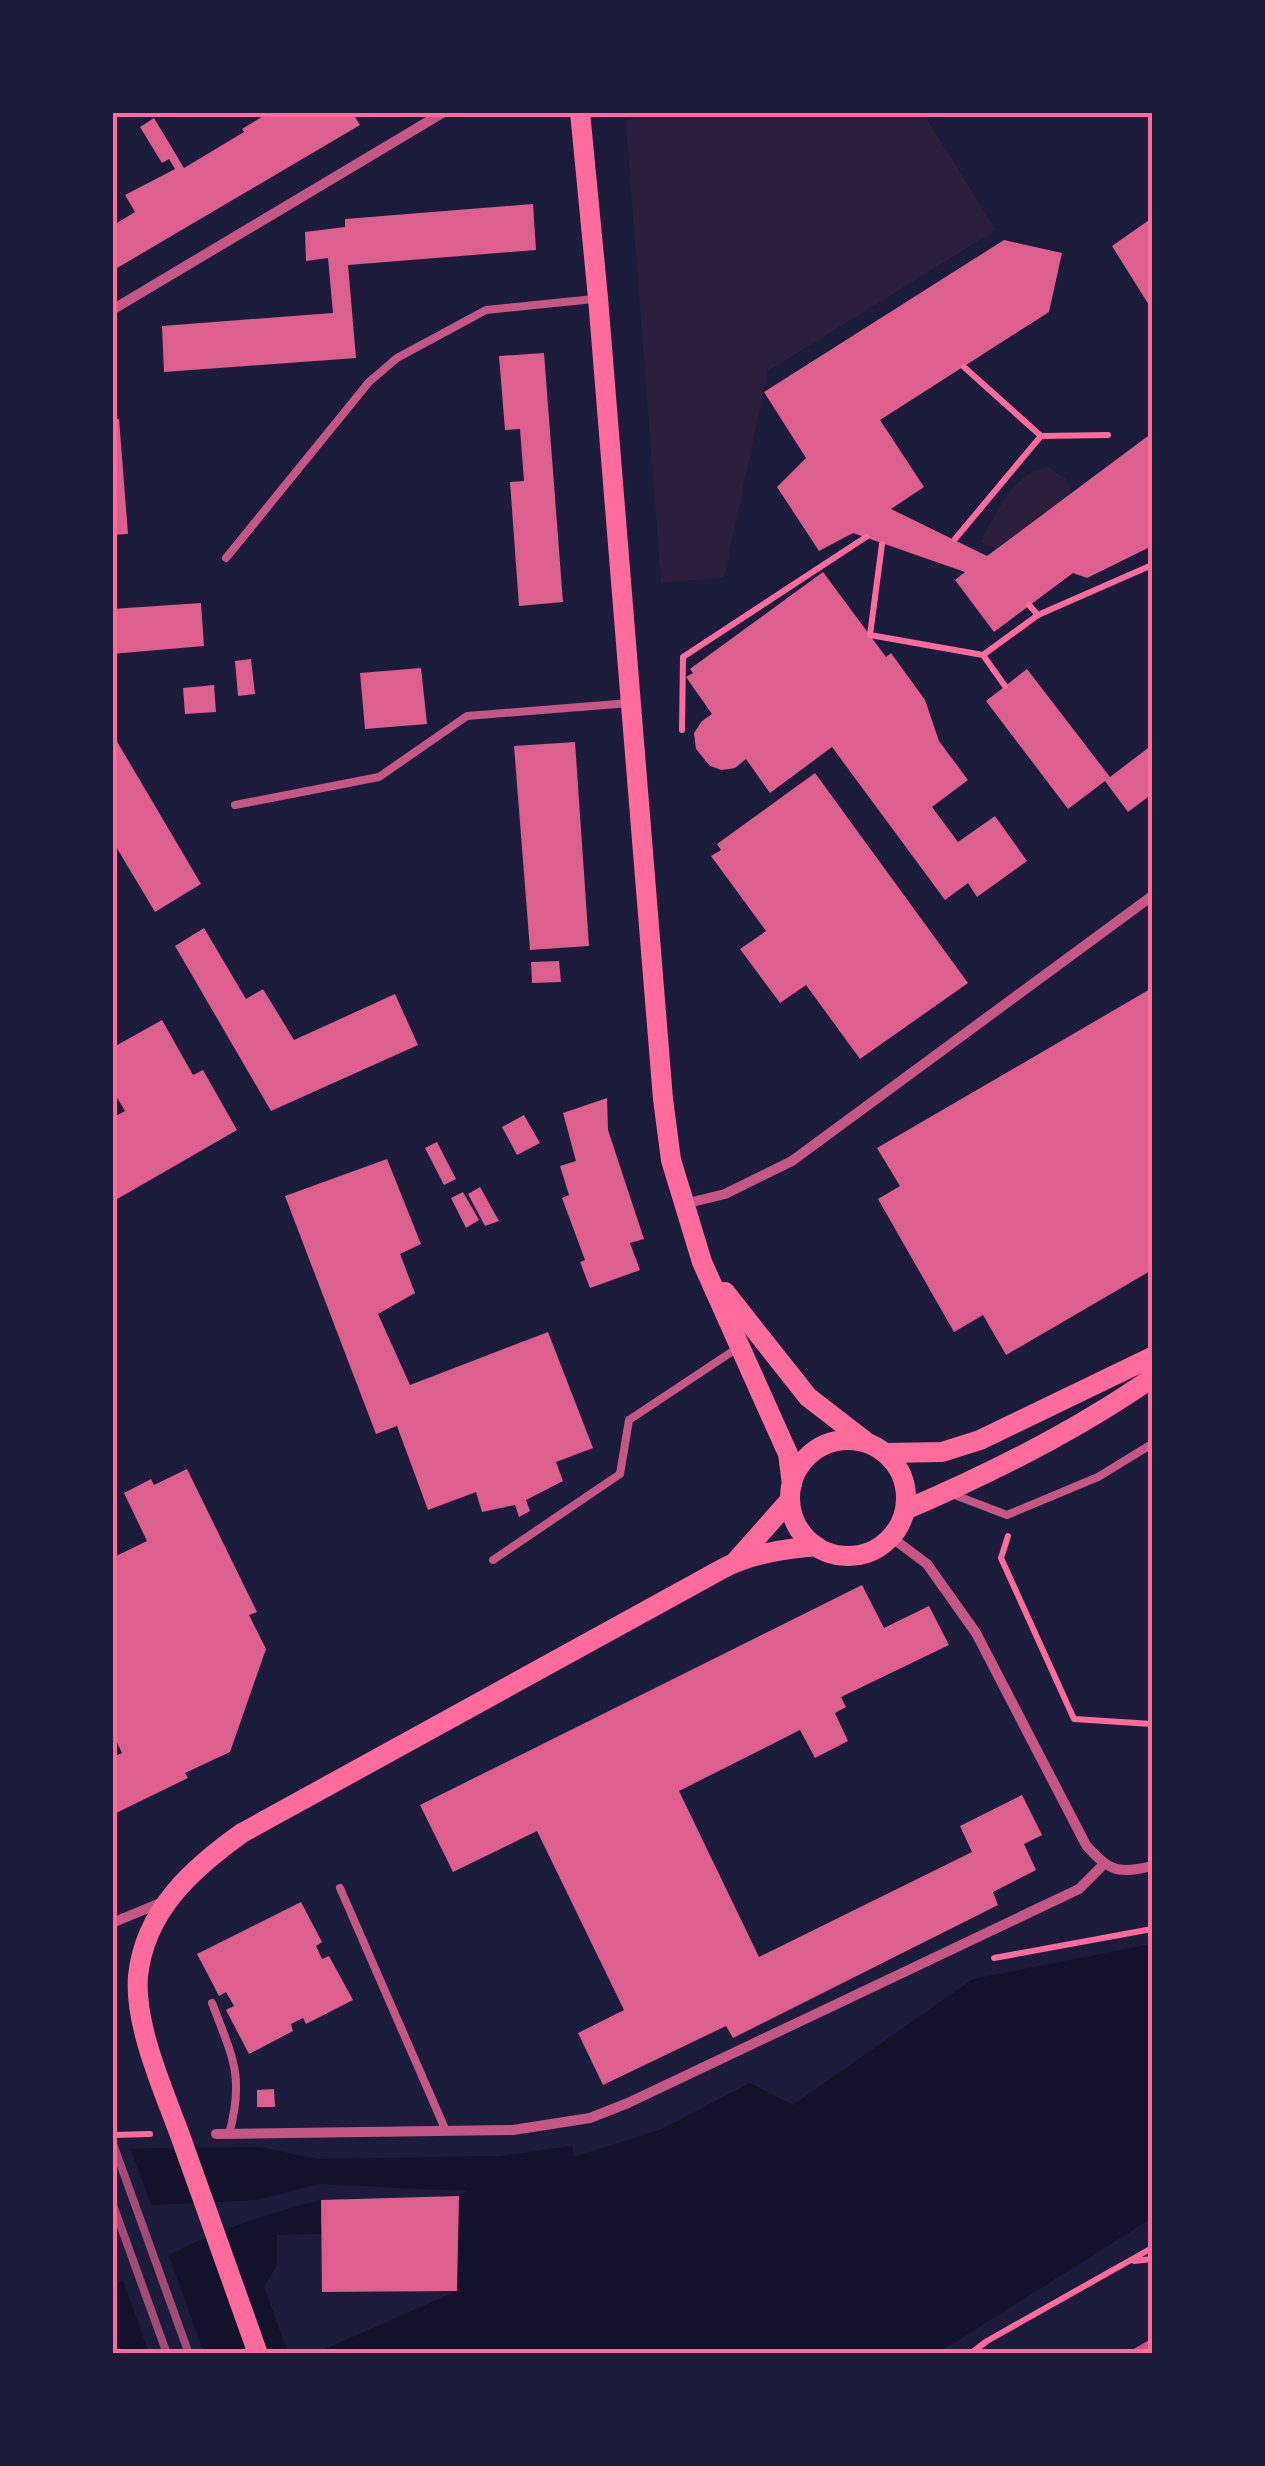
<svg xmlns="http://www.w3.org/2000/svg" width="1265" height="2466" font-family="Arial,sans-serif">
<style>
.green{fill:#2a1e3b}
.water{fill:#12122b}
.pier{fill:#1b1b3a}
.building{fill:#dd5f8e}
.lines{fill:none;stroke-linecap:round;stroke-linejoin:round}
.path{stroke:#ff6b9d;stroke-width:6}
.service{stroke:#c65784;stroke-width:8}
.minor{stroke:#c65784;stroke-width:10}
.secondary{stroke:#ff6b9d;stroke-width:20}
.rail{stroke:#a44b75;stroke-width:8}
.neatline{fill:none;stroke:#ff6b9d;stroke-width:4}
</style>
<rect width="100%" height="100%" fill="#1b1b3a"/>
<g class="green">
<polygon points="625,113 923,113 996,230 768,371 724,577 661,583"/>
<path d="M1049,468L1066,479L1072,493L996,549L981,542C994,516 1015,468 1049,468Z"/>
</g>
<g class="water">
<polygon points="1152,1944 1152,2218 938,2353 316,2353 457,2291 459,2196 467,2191 318,2184 257,2200 151,2205 113,2203 113,2149 260,2147 317,2159 500,2156 572,2146 574,2157 660,2130 750,2083 793,2105 973,1979"/>
<path d="M321,2200L322,2234L277,2235V2265L264,2287L288,2353L113,2354V2288L118,2283C186,2242 245,2219 321,2200Z"/>
</g>
<g class="pier">
<polygon points="112,2144 129,2145 153,2210 112,2208"/>
<polygon points="166,2248 204,2353 149,2353 121,2275"/>
</g>
<g class="building">
<polygon points="270,112 352,112 360,125 112,271 112,226 135,212 125,195 175,169 169,159 162,163 140,127 154,118 184,168 244,132 242,129"/>
<polygon points="533,204 536,250 348,265 356,358 164,372 162,326 333,313 328,258 306,261 305,232 345,227 345,219"/>
<polygon points="1152,218 1152,310 1112,246"/>
<polygon points="1004,240 1062,253 1049,312 880,420 924,487 891,509 987,556 1152,433 1152,546 1087,578 1073,573 994,632 955,580 965,572 853,533 819,551 777,487 806,458 764,392"/>
<polygon points="544,353 563,602 519,606 510,482 524,481 520,429 505,430 499,356"/>
<polygon points="112,419 119,419 128,534 112,535"/>
<polygon points="823,572 886,657 891,653 925,700 939,741 968,780 932,807 958,842 995,816 1027,861 977,897 968,883 945,900 832,747 770,793 746,759 735,768 722,770 710,766 696,749 694,733 702,721 712,714 686,677 693,673 690,669"/>
<polygon points="201,603 204,646 112,654 112,609"/>
<polygon points="251,659 255,694 238,696 235,661"/>
<polygon points="421,668 427,724 365,729 360,673"/>
<polygon points="1027,669 1110,777 1152,745 1152,794 1128,812 1105,781 1068,809 986,701"/>
<polygon points="214,685 216,712 185,714 183,688"/>
<polygon points="112,733 201,884 155,912 112,840"/>
<polygon points="575,742 589,946 530,950 514,746"/>
<polygon points="815,773 968,983 860,1059 806,985 780,1003 740,949 766,931 711,856 721,850 717,844"/>
<polygon points="204,928 246,999 263,989 294,1040 395,994 418,1045 271,1111 175,946"/>
<polygon points="559,961 561,982 532,983 531,962"/>
<polygon points="1152,988 1152,1270 1006,1355 983,1315 954,1332 878,1199 900,1186 877,1148"/>
<polygon points="162,1020 193,1075 203,1070 237,1130 112,1202 112,1118 125,1111 112,1089 112,1048"/>
<polygon points="607,1098 608,1130 644,1239 630,1243 640,1270 590,1288 580,1262 585,1260 562,1198 569,1195 560,1166 576,1161 563,1113"/>
<polygon points="524,1115 540,1143 517,1155 502,1127"/>
<polygon points="437,1142 456,1179 444,1185 425,1148"/>
<polygon points="387,1159 421,1244 400,1254 415,1293 378,1314 410,1385 548,1332 593,1448 556,1462 563,1481 526,1500 530,1511 519,1517 515,1505 482,1512 476,1492 428,1510 397,1426 376,1434 285,1196"/>
<polygon points="480,1187 499,1221 485,1226 468,1194"/>
<polygon points="463,1192 479,1220 466,1228 451,1198"/>
<polygon points="187,1469 257,1612 249,1615 266,1649 230,1752 185,1773 188,1778 112,1815 112,1757 122,1753 112,1732 112,1558 147,1541 124,1493 151,1479 154,1485"/>
<polygon points="862,1585 884,1628 929,1606 949,1645 841,1697 846,1707 835,1713 848,1741 815,1758 800,1730 679,1791 759,1957 972,1852 960,1826 1022,1795 1042,1835 1024,1844 1036,1870 993,1892 998,1905 733,2038 726,2026 603,2085 578,2033 624,2010 537,1831 453,1872 420,1805"/>
<polygon points="301,1902 322,1942 316,1946 322,1959 329,1956 353,2000 306,2024 303,2018 291,2024 293,2031 249,2054 226,2010 234,2006 226,1992 219,1996 197,1954"/>
<polygon points="274,2089 275,2107 257,2107 257,2090"/>
<polygon points="459,2196 457,2291 322,2292 321,2200"/>
</g>
<g class="lines">
<g class="path">
<polyline points="964,367 1041,436"/>
<polyline points="955,539 1041,436 1108,435"/>
<polyline points="882,544 870,635 983,655 1038,615 1152,565"/>
<polyline points="1029,605 1038,615"/>
<polyline points="983,655 1005,686"/>
<polyline points="682,730 683,657 866,537"/>
<polyline points="1008,1536 1001,1558 1074,1719 1152,1724"/>
<polyline points="994,1958 1152,1929"/>
<polyline points="112,2135 150,2134"/>
<polyline points="1134,2261 1152,2259"/>
<polyline points="970,2354 987,2341 1152,2248"/>
</g>
<g class="service">
<polyline points="226,558 369,382 397,358 486,310 594,299"/>
<polyline points="235,805 379,777 467,716 630,703"/>
<polyline points="952,1494 1007,1515 1098,1477 1152,1444"/>
<polyline points="493,1560 620,1474 629,1420 739,1347"/>
<polyline points="340,1888 446,2131"/>
<path d="M212,2003C232,2056 245,2076 229,2134"/>
<polyline points="1133,2354 1152,2343"/>
</g>
<g class="minor">
<polyline points="112,310 444,112"/>
<polyline points="684,1204 725,1194 792,1161 1152,896"/>
<path d="M891,1537L927,1564L976,1633L1086,1845C1109,1872 1119,1874 1152,1866"/>
<polyline points="112,1923 165,1901"/>
<polyline points="216,2134 513,2130 590,2118 628,2103 1079,1889 1103,1865"/>
</g>
<g class="secondary">
<polyline points="580,112 598,298 663,1099 671,1160 702,1262 788,1454 792,1484"/>
<polyline points="725,1292 808,1397 865,1441"/>
<circle cx="848" cy="1498" r="58"/>
<polyline points="885,1453 942,1452 980,1440 1152,1357"/>
<path d="M905,1510C992,1473 1074,1432 1152,1378"/>
<polyline points="736,1561 790,1500"/>
<path d="M258,2354C233,2282 207,2210 181,2138C164,2091 134,2026 138,1976C145,1910 193,1868 242,1833L722,1569C750,1554 784,1549 816,1546"/>
</g>
<g class="rail">
<polyline points="112,2141 189,2354"/>
<polyline points="112,2202 167,2354"/>
</g>
</g>
<rect width="1265" height="2466" fill="none" stroke="#1b1b3a" stroke-width="230"/>
<rect x="115" y="115" width="1035" height="2236" class="neatline"/>
</svg>
